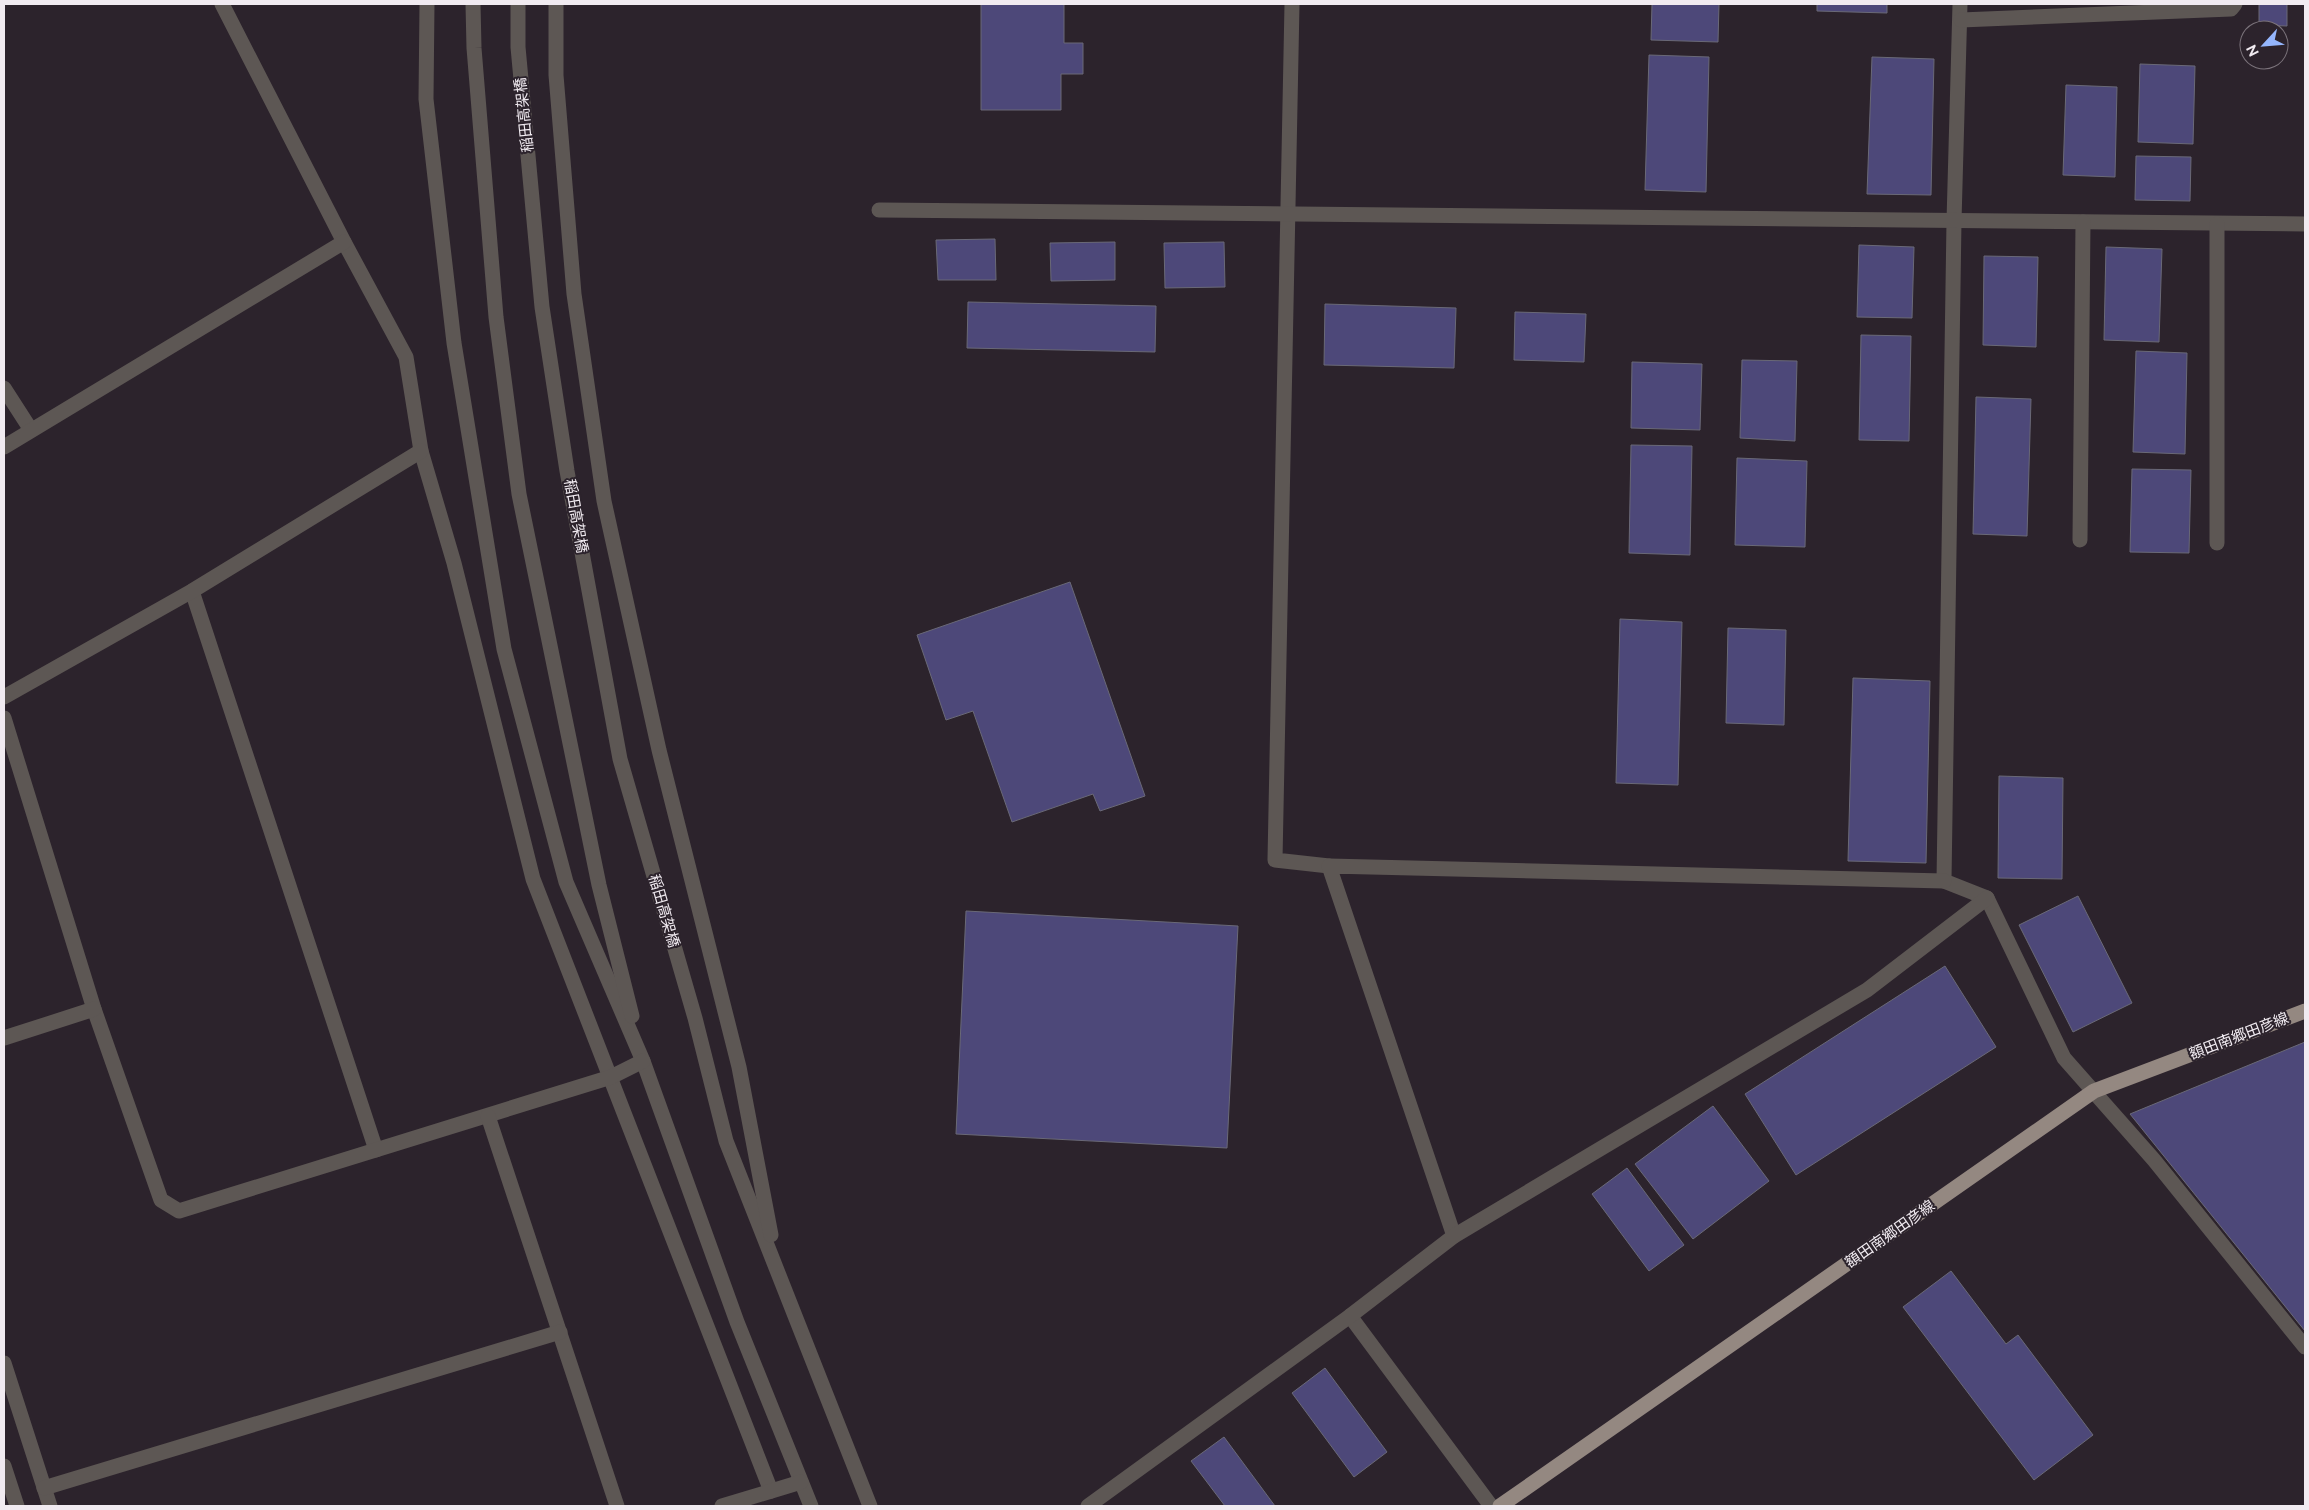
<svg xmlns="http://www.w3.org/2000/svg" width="2309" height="1510" font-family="Raleway,'Noto Sans JP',sans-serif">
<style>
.building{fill:#4d4879;stroke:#6a6977}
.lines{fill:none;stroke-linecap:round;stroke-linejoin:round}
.minor{stroke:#5d5754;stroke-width:15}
.major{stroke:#948881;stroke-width:15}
.labels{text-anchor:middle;stroke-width:4;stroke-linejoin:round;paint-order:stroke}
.street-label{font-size:15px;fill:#f1ebf1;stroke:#2c232c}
</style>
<rect width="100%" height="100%" fill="#2c232c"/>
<g class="building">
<polygon points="981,4 1064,4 1064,43 1083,43 1083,74 1061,74 1061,110 981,110"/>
<polygon points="1652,4 1719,4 1718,42 1651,40"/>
<polygon points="1817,4 1887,4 1887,13 1817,11"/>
<polygon points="2259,4 2287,4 2287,26 2259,25"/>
<polygon points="1649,55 1709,57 1706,192 1645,190"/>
<polygon points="1872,57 1934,59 1931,195 1867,194"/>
<polygon points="2140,64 2195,66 2193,144 2138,142"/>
<polygon points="2066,85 2117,87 2115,177 2063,175"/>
<polygon points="2136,156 2191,157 2190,201 2135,200"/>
<polygon points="995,239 996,280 938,280 936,240"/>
<polygon points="1115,242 1115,280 1051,281 1050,243"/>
<polygon points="1224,242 1225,287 1165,288 1164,243"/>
<polygon points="1859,245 1914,247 1912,318 1857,317"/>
<polygon points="2106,247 2162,249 2159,342 2104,340"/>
<polygon points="1984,256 2038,257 2036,347 1983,345"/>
<polygon points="968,302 1156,306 1155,352 967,348"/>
<polygon points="1325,304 1456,308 1454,368 1324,365"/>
<polygon points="1515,312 1586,314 1584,362 1514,360"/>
<polygon points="1861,335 1911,336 1909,441 1859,440"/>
<polygon points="2136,351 2187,353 2185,454 2133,452"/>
<polygon points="1742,360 1797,361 1795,441 1740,438"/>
<polygon points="1632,362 1702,364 1700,430 1631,428"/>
<polygon points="1976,397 2031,399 2027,536 1973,534"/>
<polygon points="1631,445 1692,446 1690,555 1629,553"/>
<polygon points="1737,458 1807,461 1805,547 1735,545"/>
<polygon points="2132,469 2191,470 2189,553 2130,552"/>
<polygon points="1070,582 1145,796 1100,811 1093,794 1012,822 973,711 946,720 917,635"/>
<polygon points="1620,619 1682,622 1678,785 1616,783"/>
<polygon points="1728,628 1786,630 1784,725 1726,723"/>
<polygon points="1853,678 1930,681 1926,863 1848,861"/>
<polygon points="1999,776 2063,778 2062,879 1998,878"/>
<polygon points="2078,896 2132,1003 2073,1032 2019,925"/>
<polygon points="966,911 1238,926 1227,1148 956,1134"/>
<polygon points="1945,966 1996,1047 1796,1175 1745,1094"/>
<polygon points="2305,1042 2305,1331 2130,1114"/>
<polygon points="1713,1106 1769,1181 1693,1239 1635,1164"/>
<polygon points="1627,1168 1684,1245 1649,1271 1592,1194"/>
<polygon points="1951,1271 2006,1344 2018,1335 2093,1435 2034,1480 1903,1307"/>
<polygon points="1325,1368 1387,1452 1354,1477 1292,1393"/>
<polygon points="1224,1437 1275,1506 1225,1506 1191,1461"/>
</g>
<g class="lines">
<g class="minor">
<polyline points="222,4 344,242 406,357 421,451 454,563 533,879 771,1491"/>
<polyline points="427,4 426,99 454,343 504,649 566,882 643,1061 737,1322 811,1506"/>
<polyline points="473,4 474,48 496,317 519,494 599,885 632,1016"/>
<polyline points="518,4 518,47 542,307 567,471 620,759 695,1018 726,1141 870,1506"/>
<polyline points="556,4 556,75 574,294 604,501 659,750 739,1067 771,1235"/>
<polyline points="1292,4 1275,860 1329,866"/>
<polyline points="1960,4 1954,221 1944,881 1987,898 2064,1058 2154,1160 2305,1347"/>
<polyline points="1961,20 2231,9 2235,4"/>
<polyline points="879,210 2305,224"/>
<polyline points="4,388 31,430"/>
<polyline points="4,447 344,242"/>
<polyline points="2080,540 2083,222"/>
<polyline points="2217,543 2217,224"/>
<polyline points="192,591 376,1150"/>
<polyline points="4,697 192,591 421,451"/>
<polyline points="4,718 94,1009 161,1200 179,1211 611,1077 643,1061"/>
<polyline points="4,1038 94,1009"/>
<polyline points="488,1116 617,1506"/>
<polyline points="1454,1236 1329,866 1944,881"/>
<polyline points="1350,1316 1491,1506"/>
<polyline points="4,1363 50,1506"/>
<polyline points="4,1466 17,1506"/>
<polyline points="44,1488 560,1332"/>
<polyline points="722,1506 801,1482"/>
<polyline points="1088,1506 1350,1316 1454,1236 1867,990 1987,898"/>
</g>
<polyline class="major" points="1500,1506 2094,1091 2305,1011"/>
</g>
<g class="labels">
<g class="street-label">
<text transform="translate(524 115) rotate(-96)" y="5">稲田高架橋</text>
<text transform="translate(576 516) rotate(80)" y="5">稲田高架橋</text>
<text transform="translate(664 911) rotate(74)" y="5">稲田高架橋</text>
<text transform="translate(2239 1036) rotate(-21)" y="5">額田南郷田彦線</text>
<text transform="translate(1890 1234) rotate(-35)" y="5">額田南郷田彦線</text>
</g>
</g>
<rect width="2309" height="1510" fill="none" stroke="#f1ebf1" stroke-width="10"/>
<g transform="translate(2264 45) rotate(244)"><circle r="24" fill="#2c232c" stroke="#7b737b"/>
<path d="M0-4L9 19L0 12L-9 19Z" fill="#95b6fd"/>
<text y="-8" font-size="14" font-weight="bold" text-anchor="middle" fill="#f1ebf1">N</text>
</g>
</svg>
